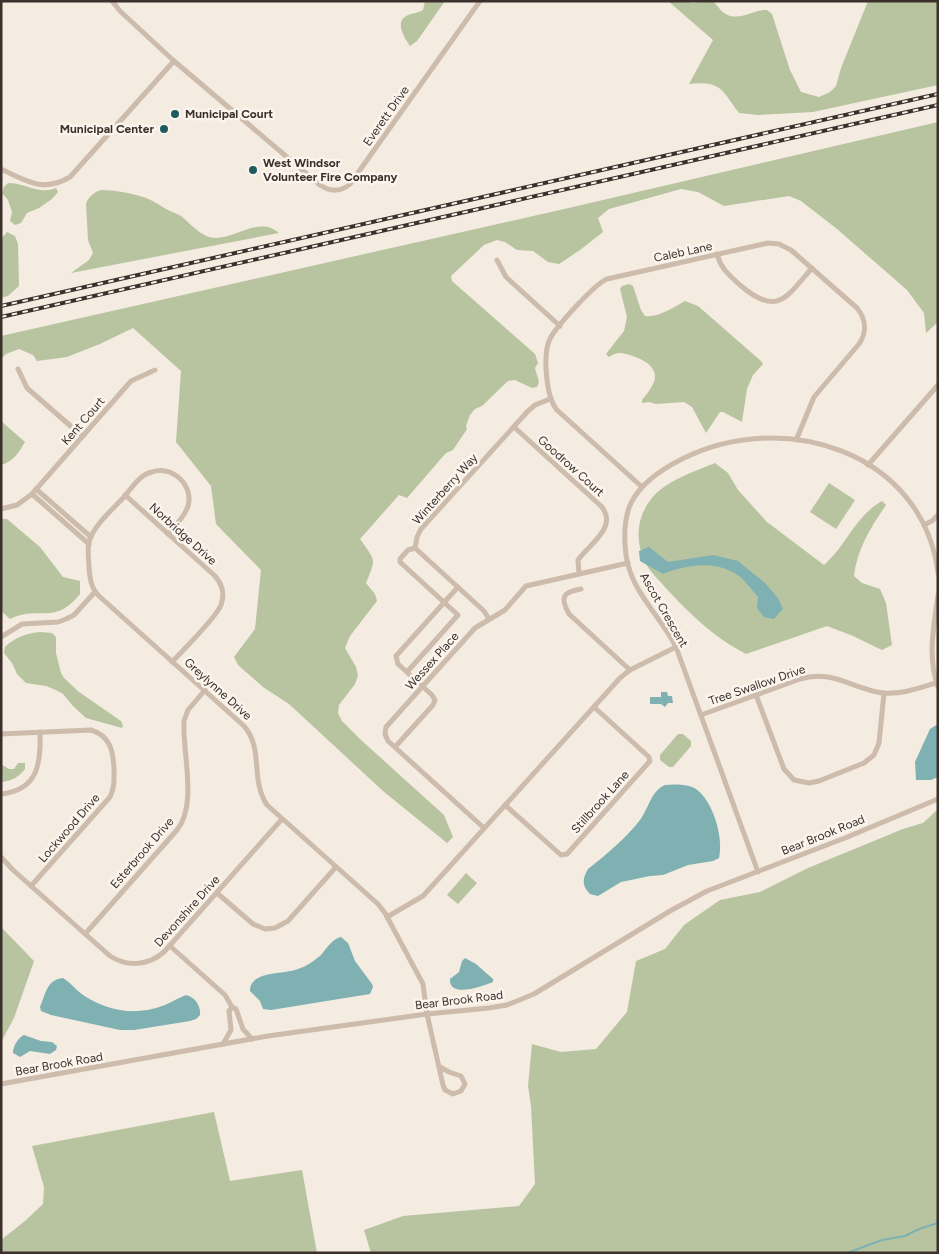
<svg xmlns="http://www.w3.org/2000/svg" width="939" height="1254" font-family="Figtree,sans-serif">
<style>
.green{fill:#b8c4a0}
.water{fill:#7fb0b2}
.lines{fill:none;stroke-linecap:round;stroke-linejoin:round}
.stream{stroke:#7fb0b2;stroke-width:2}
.minor{stroke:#cdbbac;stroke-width:5}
.rail-casing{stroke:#3b302b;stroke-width:4}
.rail{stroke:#fbf5ee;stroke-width:2;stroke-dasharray:5.5;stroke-linecap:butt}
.poi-dot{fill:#1f5a5e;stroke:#fbf5ee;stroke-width:2}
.labels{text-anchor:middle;stroke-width:5;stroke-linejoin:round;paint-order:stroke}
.poi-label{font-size:12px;font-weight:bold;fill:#3b302b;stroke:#fbf5ee;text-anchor:start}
.street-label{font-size:12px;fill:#3b302b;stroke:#fbf5ee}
</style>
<rect width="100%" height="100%" fill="#f4ebe1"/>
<g class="green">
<path d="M425,1H445L417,41L410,46C404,37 394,21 408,15C413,13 418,13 423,10Z"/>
<path d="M668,1H689L691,3L713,1C717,5 720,10 724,13C738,23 754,9 767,10L772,14L790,70L801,92L819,97L830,92L836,86L841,68L868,1H938V85L813,112L758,115L739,113C722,90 721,80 689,84L713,40Z"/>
<path d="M938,122V322L926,333L924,313L907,290L837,229L801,201L789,196L724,206L698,192L681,189L609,209L598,218L603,232L580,250L559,264L548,262L533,251L517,250L505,242L497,240L484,245L451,276L452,281L535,354L538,363L535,368L539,382L537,387L532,388L515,380L508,381L482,406L475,409L470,415L466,426L467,429L453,450L446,453L407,498L399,495L360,539C375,561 377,557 366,583L375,594L377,601L350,636L345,648L356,667L358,676L355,684L339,705L338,713L342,721L361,740L444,815L453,837L447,843L383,791L289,704L263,687L238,665L234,657L255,629L261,570L216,524L211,486L176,442L181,371L133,328L100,344L67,357L37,361L33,355L19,349L6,354L1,359V336L573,207Z"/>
<path d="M8,183C25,183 39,195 56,188L58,192L52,199L39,208L27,213L21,223L15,225L10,221L12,212L8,200L2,193L4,187Z"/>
<path d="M101,190C115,190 130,193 143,197C149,198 164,208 170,211C174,213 178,214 181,216C191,224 202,238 216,238C237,238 259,216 279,233L71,273L89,260L93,253L88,240L86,204C88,197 94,192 101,190Z"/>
<polygon points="7,232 15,236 18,244 19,286 8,296 1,298 1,239"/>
<path d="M629,284L633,286L641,310L645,316C658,318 674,307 685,301L698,306L761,361L763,364L753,375L747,389L742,422L723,412H720L706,433L692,407L684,402L656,404L649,402L642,403V400C647,394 656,383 655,375C654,362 631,354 620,353C616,353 612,355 609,357L606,354L624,331L627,317L620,289L622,286Z"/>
<path d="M1,421L25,442C19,452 13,462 1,465Z"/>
<path d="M715,463L728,473L738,490L767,522L824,565C846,546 856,515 882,501L886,505C871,527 857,549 854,576L862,583L880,589L886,603L892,645L882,650L853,636L827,626L746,654C712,636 690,614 664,586C658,579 649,571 645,562C635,541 636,517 652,498C665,481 696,471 715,463Z"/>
<polygon points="829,483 855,500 836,529 810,512"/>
<path d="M1,519H7L40,547L63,577L80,581V594C53,627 40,604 10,619L1,611Z"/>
<path d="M40,632L52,633L56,637V653L61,673L64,678L79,692L121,721L123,726L122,728L86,718L73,706L63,694L58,691L46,686L26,683L17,674L12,663L4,653L5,647C14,638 27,633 40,632Z"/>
<polygon points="678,734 683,734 691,741 691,746 673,767 669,767 660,760 660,755"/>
<path d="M18,763H25V769C19,777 12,781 1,782V764L9,769H14Z"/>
<polygon points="936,811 938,811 938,1253 371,1253 364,1230 403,1216 519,1206 535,1184 531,1106 528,1086 532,1044 561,1052 596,1049 627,1012 636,961 665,949 684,925 720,900 760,892 808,868 903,829 923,823"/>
<polygon points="466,873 477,883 458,904 447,895"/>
<polygon points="1,927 34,961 14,1018 1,1042"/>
<polygon points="214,1112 230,1181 302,1170 317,1253 1,1253 1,1240 25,1221 43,1204 44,1187 32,1146"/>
</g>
<g class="water">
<path d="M649,547L668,562L713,555L738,561L765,583L778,598L783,609L774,619L764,617L757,608L758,597C751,589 744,579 736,574C714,560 686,565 663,574L640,561L639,551Z"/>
<polygon points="661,692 667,692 668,696 672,696 673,703 668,703 665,707 661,704 650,704 650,697 661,697"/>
<polygon points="938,724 938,777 931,780 916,780 915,762 930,729"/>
<path d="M665,785C674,784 688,784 696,789C713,801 724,838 719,858L713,861L688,865L663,875L650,876L621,882L598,896L590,894C582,886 582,879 588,869C606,855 626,838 640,820C649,808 651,791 665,785Z"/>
<path d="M341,937L348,943L355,961L372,984L373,987L370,994L271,1010L263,1009L260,1001L250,991C250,970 284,975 298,969C307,966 314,961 321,955C327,948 332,939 341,937Z"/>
<path d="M465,958L476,964L493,979V982C483,986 449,999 450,979L459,972L462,961Z"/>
<path d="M63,978C71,983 76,990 83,995C109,1012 136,1016 165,1005C172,1002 178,998 186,995C195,997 201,1006 200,1015L196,1019L190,1021L134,1030H120L51,1015L41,1011L40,1007C46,994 46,980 63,978Z"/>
<path d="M24,1035L41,1041L52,1042L57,1046L56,1050L50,1054L30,1051L20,1057L13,1053C13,1046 18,1038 24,1035Z"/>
</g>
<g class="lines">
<polyline class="stream" points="847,1253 882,1240 905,1236 919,1229 938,1223"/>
<g class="minor">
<path d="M112,1L120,11L174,61L320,185C330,192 341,192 350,184L480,1"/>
<path d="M1,169C26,181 43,193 70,177L174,61"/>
<path d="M717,254C721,269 729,275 740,285C777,317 786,298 812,268"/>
<polyline points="497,260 506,277 560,326"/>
<polyline points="18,369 27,388 82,436"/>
<path d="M514,427L601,506C619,527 589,544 578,560L579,573"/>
<polyline points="868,465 938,385"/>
<path d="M642,487L557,410C546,397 543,357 549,341C554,328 595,284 607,279L768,243L779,244L791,250L857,308C866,319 867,332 859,344L814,397L797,438"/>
<polyline points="36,489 91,537"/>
<polyline points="32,494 89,544"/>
<path d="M125,495L215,576C222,584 225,594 221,605C216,618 183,650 172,662"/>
<polyline points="1,509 17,505 32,494 131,381 155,370"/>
<polyline points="924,525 932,521 938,515"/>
<path d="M168,534C175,525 185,517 188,506C194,485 172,465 152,472C139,475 132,488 124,497C113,509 93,526 89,542C87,550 89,560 89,568C90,579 91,588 99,596L244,726C264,749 250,780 267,805L378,904L385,913L423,984L427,1014L443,1085L445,1090L453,1094L461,1091L465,1084L461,1076L449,1072L440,1067"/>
<path d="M581,589C564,592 559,596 569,614L630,670"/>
<path d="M938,595C934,626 927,656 938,687"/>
<polyline points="489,619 484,611 415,548 417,537 421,529 528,411 535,405 550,399"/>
<polyline points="1,637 22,624 58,622 66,619 74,615 95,592"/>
<polyline points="407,672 458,615 400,562 400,559 408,550 415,548"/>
<polyline points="756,695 784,769 794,780 809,783 819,781 864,763 874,755 879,743 884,693"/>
<path d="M701,715L800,679C833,669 852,689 883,693C901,695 919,688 936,683"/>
<path d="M1,734L91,730C110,736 113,750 114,768C114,779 115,787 110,797L31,886"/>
<polyline points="395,747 433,705 435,700 432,695 398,664 396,656 458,587"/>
<path d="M1,794C39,790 41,762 40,732"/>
<polyline points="505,805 561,855 567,854 650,761 649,757 594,707"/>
<polyline points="484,828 388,741 385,734 386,727 475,628 505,610 526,586 628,563"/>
<path d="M1,857L13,870L110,956C127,967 148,966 164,952L282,819"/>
<path d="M758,872L676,647C660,615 631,592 626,555C624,539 624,518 631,503C641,483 662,469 682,459C782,408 923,451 938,573"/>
<polyline points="217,893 253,924 265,929 275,928 288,921 336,867"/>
<polyline points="387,917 423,896 620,678 630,670 676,647"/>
<path d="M85,934L177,830C198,804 182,752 184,721L188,710L205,690"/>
<polyline points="170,946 225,995 232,1007 236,1009 243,1029 252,1039"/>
<polyline points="223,1044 231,1030 229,1011 232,1007"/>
<polyline points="1,1084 268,1036 427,1014 489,1008 507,1005 534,994 670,911 707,891 845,838 938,799"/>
</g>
<defs>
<g id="rail">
<polyline points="1,306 938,94"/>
<polyline points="1,317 938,105"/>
</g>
</defs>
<use href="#rail" class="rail-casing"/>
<use href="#rail" class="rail"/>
</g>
<g class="poi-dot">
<circle cx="175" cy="114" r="5"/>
<circle cx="164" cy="129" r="5"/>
<circle cx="253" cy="170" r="5"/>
</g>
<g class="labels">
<g class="poi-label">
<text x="185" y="118">Municipal Court</text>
<text x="154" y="133" text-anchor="end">Municipal Center</text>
<text x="263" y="167">West Windsor<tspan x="263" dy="14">Volunteer Fire Company</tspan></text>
</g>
<g class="street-label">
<text transform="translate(386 116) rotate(-55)" y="4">Everett Drive</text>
<text transform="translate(683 252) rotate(-12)" y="4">Caleb Lane</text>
<text transform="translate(83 421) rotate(-49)" y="4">Kent Court</text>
<text transform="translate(571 466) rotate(42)" y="4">Goodrow Court</text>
<text transform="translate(445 489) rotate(-48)" y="4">Winterberry Way</text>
<text transform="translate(183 534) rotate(42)" y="4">Norbridge Drive</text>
<text transform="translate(664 610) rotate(60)" y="4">Ascot Crescent</text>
<text transform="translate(432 661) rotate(-48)" y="4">Wessex Place</text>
<text transform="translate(757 685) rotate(-19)" y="4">Tree Swallow Drive</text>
<text transform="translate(218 689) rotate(42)" y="4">Greylynne Drive</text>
<text transform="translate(600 802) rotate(-48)" y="4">Stillbrook Lane</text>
<text transform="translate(69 828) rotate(-49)" y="4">Lockwood Drive</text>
<text transform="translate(823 835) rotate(-22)" y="4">Bear Brook Road</text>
<text transform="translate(142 853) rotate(-49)" y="4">Esterbrook Drive</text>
<text transform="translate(187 911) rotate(-48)" y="4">Devonshire Drive</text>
<text transform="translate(459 1000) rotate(-7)" y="4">Bear Brook Road</text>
<text transform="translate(59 1064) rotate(-10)" y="4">Bear Brook Road</text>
</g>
</g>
<rect width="939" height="1254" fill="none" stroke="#3b302b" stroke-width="5"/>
</svg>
